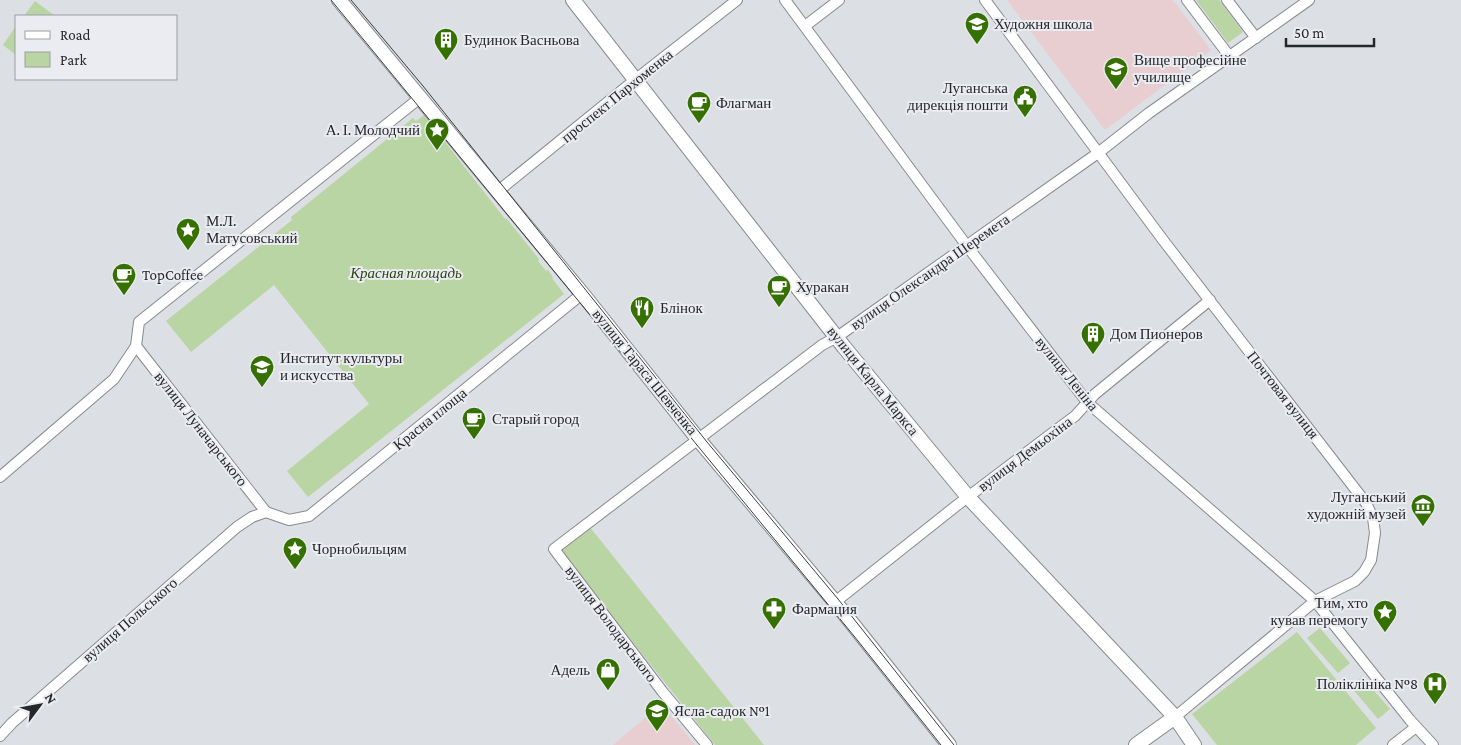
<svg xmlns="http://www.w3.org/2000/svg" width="1461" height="745" font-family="'Crimson Pro',serif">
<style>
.education{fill:#e8ced1}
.green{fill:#b9d5a4}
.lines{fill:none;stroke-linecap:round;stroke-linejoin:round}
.street-casing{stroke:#888a8f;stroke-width:12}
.secondary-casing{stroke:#888a8f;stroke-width:16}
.street{stroke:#fff;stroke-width:10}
.secondary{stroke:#fff;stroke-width:14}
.tram{stroke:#3b3c3e;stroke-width:1}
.labels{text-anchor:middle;stroke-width:4;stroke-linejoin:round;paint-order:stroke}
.poi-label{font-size:15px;fill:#27282a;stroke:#eaecf1;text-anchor:start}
.street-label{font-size:15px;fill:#27282a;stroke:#eaecf1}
.park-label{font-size:15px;font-style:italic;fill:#2b4412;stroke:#eaecf1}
</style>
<rect width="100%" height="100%" fill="#dcdfe4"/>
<g class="education">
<polygon points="1007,0 1173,0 1211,50 1105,130"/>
<polygon points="662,705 695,745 613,745 645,718"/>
</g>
<g class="green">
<polygon points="1196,0 1219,0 1243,32 1228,43"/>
<polygon points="35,1 55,16 24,16"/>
<polygon points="16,26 16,55 3,45"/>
<polygon points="424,115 505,219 506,218 539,259 538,261 546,271 548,270 553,277 552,278 564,294 308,497 287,471 369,404 274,285 191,352 166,321 292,220 291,217 413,118 416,121"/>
<polygon points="589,526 764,745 715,745 558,549"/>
<polygon points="1320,628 1350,663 1338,673 1307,638"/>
<polygon points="1297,632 1376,728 1356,745 1217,745 1192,714"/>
<polygon points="1362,677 1390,709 1378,719 1351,687"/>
</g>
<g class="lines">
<defs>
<g id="street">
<polyline points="785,0 967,246 1087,402 1315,601 1410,720 1433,745"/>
<polyline points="985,0 1163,240 1366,503 1373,518 1375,533 1371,560 1364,572 1355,581 1315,601 1175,717"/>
<polyline points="1187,0 1230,57"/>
<polyline points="1227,0 1256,38"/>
<polyline points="805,26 839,0"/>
<polyline points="497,192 635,80 737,0"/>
<polyline points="136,346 266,512"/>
<polyline points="0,477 114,379 136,346 139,322 421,97"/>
<polyline points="266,512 289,520 309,516 577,298 585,297"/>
<polyline points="835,602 956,506 1075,416 1095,394 1210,300"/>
<polyline points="0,736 12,723 237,527 252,517 266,512"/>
<polyline points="707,745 662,691 554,549 822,345 837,337 1098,153 1149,113 1309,0"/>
<polyline points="1393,745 1416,727"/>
</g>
<g id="secondary">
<polyline points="339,0 585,297 698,439 835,602 949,745"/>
<polyline points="573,0 844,347 968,497 1175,717 1194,745"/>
<polyline points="1136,745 1175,717"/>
</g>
</defs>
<use href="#street" class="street-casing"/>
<use href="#secondary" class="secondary-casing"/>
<use href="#street" class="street"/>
<use href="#secondary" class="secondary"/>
<g class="tram">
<polyline points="331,0 854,636 941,745"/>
<polyline points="351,0 423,86 707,442 838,599 954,745"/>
</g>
</g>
<defs>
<symbol id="school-pin" viewBox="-11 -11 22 30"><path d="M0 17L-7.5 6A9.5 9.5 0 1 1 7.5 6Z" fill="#357000" stroke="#eaecf1"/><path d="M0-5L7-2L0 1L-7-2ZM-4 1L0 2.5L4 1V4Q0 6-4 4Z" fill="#fff"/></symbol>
<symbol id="building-pin" viewBox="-11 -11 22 30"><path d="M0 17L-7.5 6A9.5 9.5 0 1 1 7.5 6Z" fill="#357000" stroke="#eaecf1"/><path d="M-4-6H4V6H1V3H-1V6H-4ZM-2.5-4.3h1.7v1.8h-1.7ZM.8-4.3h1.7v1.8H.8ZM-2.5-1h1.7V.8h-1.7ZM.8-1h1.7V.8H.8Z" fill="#fff"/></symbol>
<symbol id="university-pin" viewBox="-11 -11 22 30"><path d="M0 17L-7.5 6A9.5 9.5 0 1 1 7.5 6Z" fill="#357000" stroke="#eaecf1"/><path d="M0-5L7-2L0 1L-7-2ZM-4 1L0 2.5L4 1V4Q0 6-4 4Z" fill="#fff"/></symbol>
<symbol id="civic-pin" viewBox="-11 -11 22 30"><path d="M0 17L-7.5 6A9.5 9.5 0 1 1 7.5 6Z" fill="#357000" stroke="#eaecf1"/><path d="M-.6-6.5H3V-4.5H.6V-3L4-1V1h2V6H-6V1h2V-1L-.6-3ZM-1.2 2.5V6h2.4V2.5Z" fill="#fff"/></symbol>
<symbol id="cafe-pin" viewBox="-11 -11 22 30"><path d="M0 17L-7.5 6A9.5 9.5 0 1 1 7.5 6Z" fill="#357000" stroke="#eaecf1"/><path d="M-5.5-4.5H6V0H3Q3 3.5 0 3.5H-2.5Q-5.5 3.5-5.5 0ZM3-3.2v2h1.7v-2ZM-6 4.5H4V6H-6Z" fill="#fff"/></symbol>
<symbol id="sight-pin" viewBox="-11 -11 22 30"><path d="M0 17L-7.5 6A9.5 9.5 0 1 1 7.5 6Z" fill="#357000" stroke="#eaecf1"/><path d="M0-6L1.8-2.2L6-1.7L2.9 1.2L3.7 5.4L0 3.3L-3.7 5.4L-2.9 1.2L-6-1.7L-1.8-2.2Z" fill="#fff"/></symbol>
<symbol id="restaurant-pin" viewBox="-11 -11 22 30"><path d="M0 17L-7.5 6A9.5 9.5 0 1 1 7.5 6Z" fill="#357000" stroke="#eaecf1"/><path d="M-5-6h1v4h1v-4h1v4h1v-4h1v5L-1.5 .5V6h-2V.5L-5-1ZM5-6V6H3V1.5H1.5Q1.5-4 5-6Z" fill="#fff"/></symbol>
<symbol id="museum-pin" viewBox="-11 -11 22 30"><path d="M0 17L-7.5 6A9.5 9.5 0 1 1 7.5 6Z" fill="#357000" stroke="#eaecf1"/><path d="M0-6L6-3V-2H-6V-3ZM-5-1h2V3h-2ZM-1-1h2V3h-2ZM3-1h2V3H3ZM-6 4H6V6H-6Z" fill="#fff"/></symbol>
<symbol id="pharmacy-pin" viewBox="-11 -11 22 30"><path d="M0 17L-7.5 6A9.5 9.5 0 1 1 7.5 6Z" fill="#357000" stroke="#eaecf1"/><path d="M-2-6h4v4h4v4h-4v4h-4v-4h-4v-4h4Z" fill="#fff"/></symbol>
<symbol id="shop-pin" viewBox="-11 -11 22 30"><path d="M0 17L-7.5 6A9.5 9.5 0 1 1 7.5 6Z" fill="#357000" stroke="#eaecf1"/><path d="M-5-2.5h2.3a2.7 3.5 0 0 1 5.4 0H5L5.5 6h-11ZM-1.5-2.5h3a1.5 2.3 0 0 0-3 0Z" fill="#fff"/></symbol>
<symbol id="hospital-pin" viewBox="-11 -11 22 30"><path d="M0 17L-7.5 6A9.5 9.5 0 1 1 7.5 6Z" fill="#357000" stroke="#eaecf1"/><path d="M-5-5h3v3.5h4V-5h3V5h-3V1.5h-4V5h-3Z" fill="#fff"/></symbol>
</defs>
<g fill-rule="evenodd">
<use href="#school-pin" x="963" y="10" width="28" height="38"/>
<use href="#building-pin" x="432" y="26" width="28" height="38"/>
<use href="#university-pin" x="1102" y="55" width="28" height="38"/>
<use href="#civic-pin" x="1011" y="83" width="28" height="38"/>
<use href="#cafe-pin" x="685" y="89" width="28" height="38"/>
<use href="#sight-pin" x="423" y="116" width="28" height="38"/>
<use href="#sight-pin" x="174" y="216" width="28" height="38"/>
<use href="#cafe-pin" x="110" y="261" width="28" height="38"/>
<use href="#cafe-pin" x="765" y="273" width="28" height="38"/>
<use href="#restaurant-pin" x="628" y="294" width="28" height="38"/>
<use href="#building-pin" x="1079" y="320" width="28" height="38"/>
<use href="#university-pin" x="248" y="353" width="28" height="38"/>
<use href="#cafe-pin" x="460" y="405" width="28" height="38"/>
<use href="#museum-pin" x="1409" y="492" width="28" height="38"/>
<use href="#sight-pin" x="281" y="535" width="28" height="38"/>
<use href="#pharmacy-pin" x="760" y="595" width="28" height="38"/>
<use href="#sight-pin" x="1371" y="598" width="28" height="38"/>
<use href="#shop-pin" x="594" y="656" width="28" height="38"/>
<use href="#hospital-pin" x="1421" y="670" width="28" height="38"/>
<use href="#school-pin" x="643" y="697" width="28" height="38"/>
</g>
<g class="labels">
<g class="poi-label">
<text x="994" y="29">Художня школа</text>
<text x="464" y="45">Будинок Васньова</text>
<text x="1134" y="65">Вище професійне<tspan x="1134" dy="17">училище</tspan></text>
<text x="1008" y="93" text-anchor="end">Луганська<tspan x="1008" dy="17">дирекція пошти</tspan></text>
<text x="716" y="108">Флагман</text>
<text x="420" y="135" text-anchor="end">А. І. Молодчий</text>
<text x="206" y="226">М.Л.<tspan x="206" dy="17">Матусовський</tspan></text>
<text x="142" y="280">TopCoffee</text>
<text x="796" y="292">Хуракан</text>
<text x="660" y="313">Блінок</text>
<text x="1110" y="339">Дом Пионеров</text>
<text x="280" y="363">Институт культуры<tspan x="280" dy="17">и искусства</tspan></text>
<text x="492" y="424">Старый город</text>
<text x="1406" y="502" text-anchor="end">Луганський<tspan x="1406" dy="17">художній музей</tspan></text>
<text x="312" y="554">Чорнобильцям</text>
<text x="1368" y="608" text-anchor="end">Тим, хто<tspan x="1368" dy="17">кував перемогу</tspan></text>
<text x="792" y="614">Фармация</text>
<text x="590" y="675" text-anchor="end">Адель</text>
<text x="1418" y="689" text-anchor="end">Поліклініка №8</text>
<text x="674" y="716">Ясла-садок №1</text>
</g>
<g class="street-label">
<text transform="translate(617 96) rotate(-39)" y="5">проспект Пархоменка</text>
<text transform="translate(930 272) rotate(-35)" y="5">вулиця Олександра Шеремета</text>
<text transform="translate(645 372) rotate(51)" y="5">вулиця Тараса Шевченка</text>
<text transform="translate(1067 374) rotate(51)" y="5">вулиця Леніна</text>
<text transform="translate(873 381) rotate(51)" y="5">вулиця Карла Маркса</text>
<text transform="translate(1283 395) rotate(52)" y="5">Почтовая вулиця</text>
<text transform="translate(430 419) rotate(-39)" y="5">Красна площа</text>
<text transform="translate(201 429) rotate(52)" y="5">вулиця Луначарського</text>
<text transform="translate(1025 454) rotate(-37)" y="5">вулиця Демьохіна</text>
<text transform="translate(130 620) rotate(-41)" y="5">вулиця Польського</text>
<text transform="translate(611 624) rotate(53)" y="5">вулиця Володарського</text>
</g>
<g class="park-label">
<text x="406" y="278">Красная площадь</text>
</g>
</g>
<rect x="15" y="15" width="162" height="65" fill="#eaecf1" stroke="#9c9ea1"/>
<rect x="25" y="31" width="25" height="8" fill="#ffffff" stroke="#9c9ea1"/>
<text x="60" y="40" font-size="15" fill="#27282a">Road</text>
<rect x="25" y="52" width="25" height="15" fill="#b9d5a4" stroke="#9c9ea1"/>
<text x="60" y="65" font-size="15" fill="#27282a">Park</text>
<g transform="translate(40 705) rotate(58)" stroke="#eaecf1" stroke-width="4" paint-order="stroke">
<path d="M0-4L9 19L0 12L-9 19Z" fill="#27282a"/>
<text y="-8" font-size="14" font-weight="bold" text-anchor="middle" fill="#27282a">N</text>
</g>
<path d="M1286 38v8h88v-8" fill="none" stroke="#27282a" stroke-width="2.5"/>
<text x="1294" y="38" font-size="15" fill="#27282a" stroke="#eaecf1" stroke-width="4" paint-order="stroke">50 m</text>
</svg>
